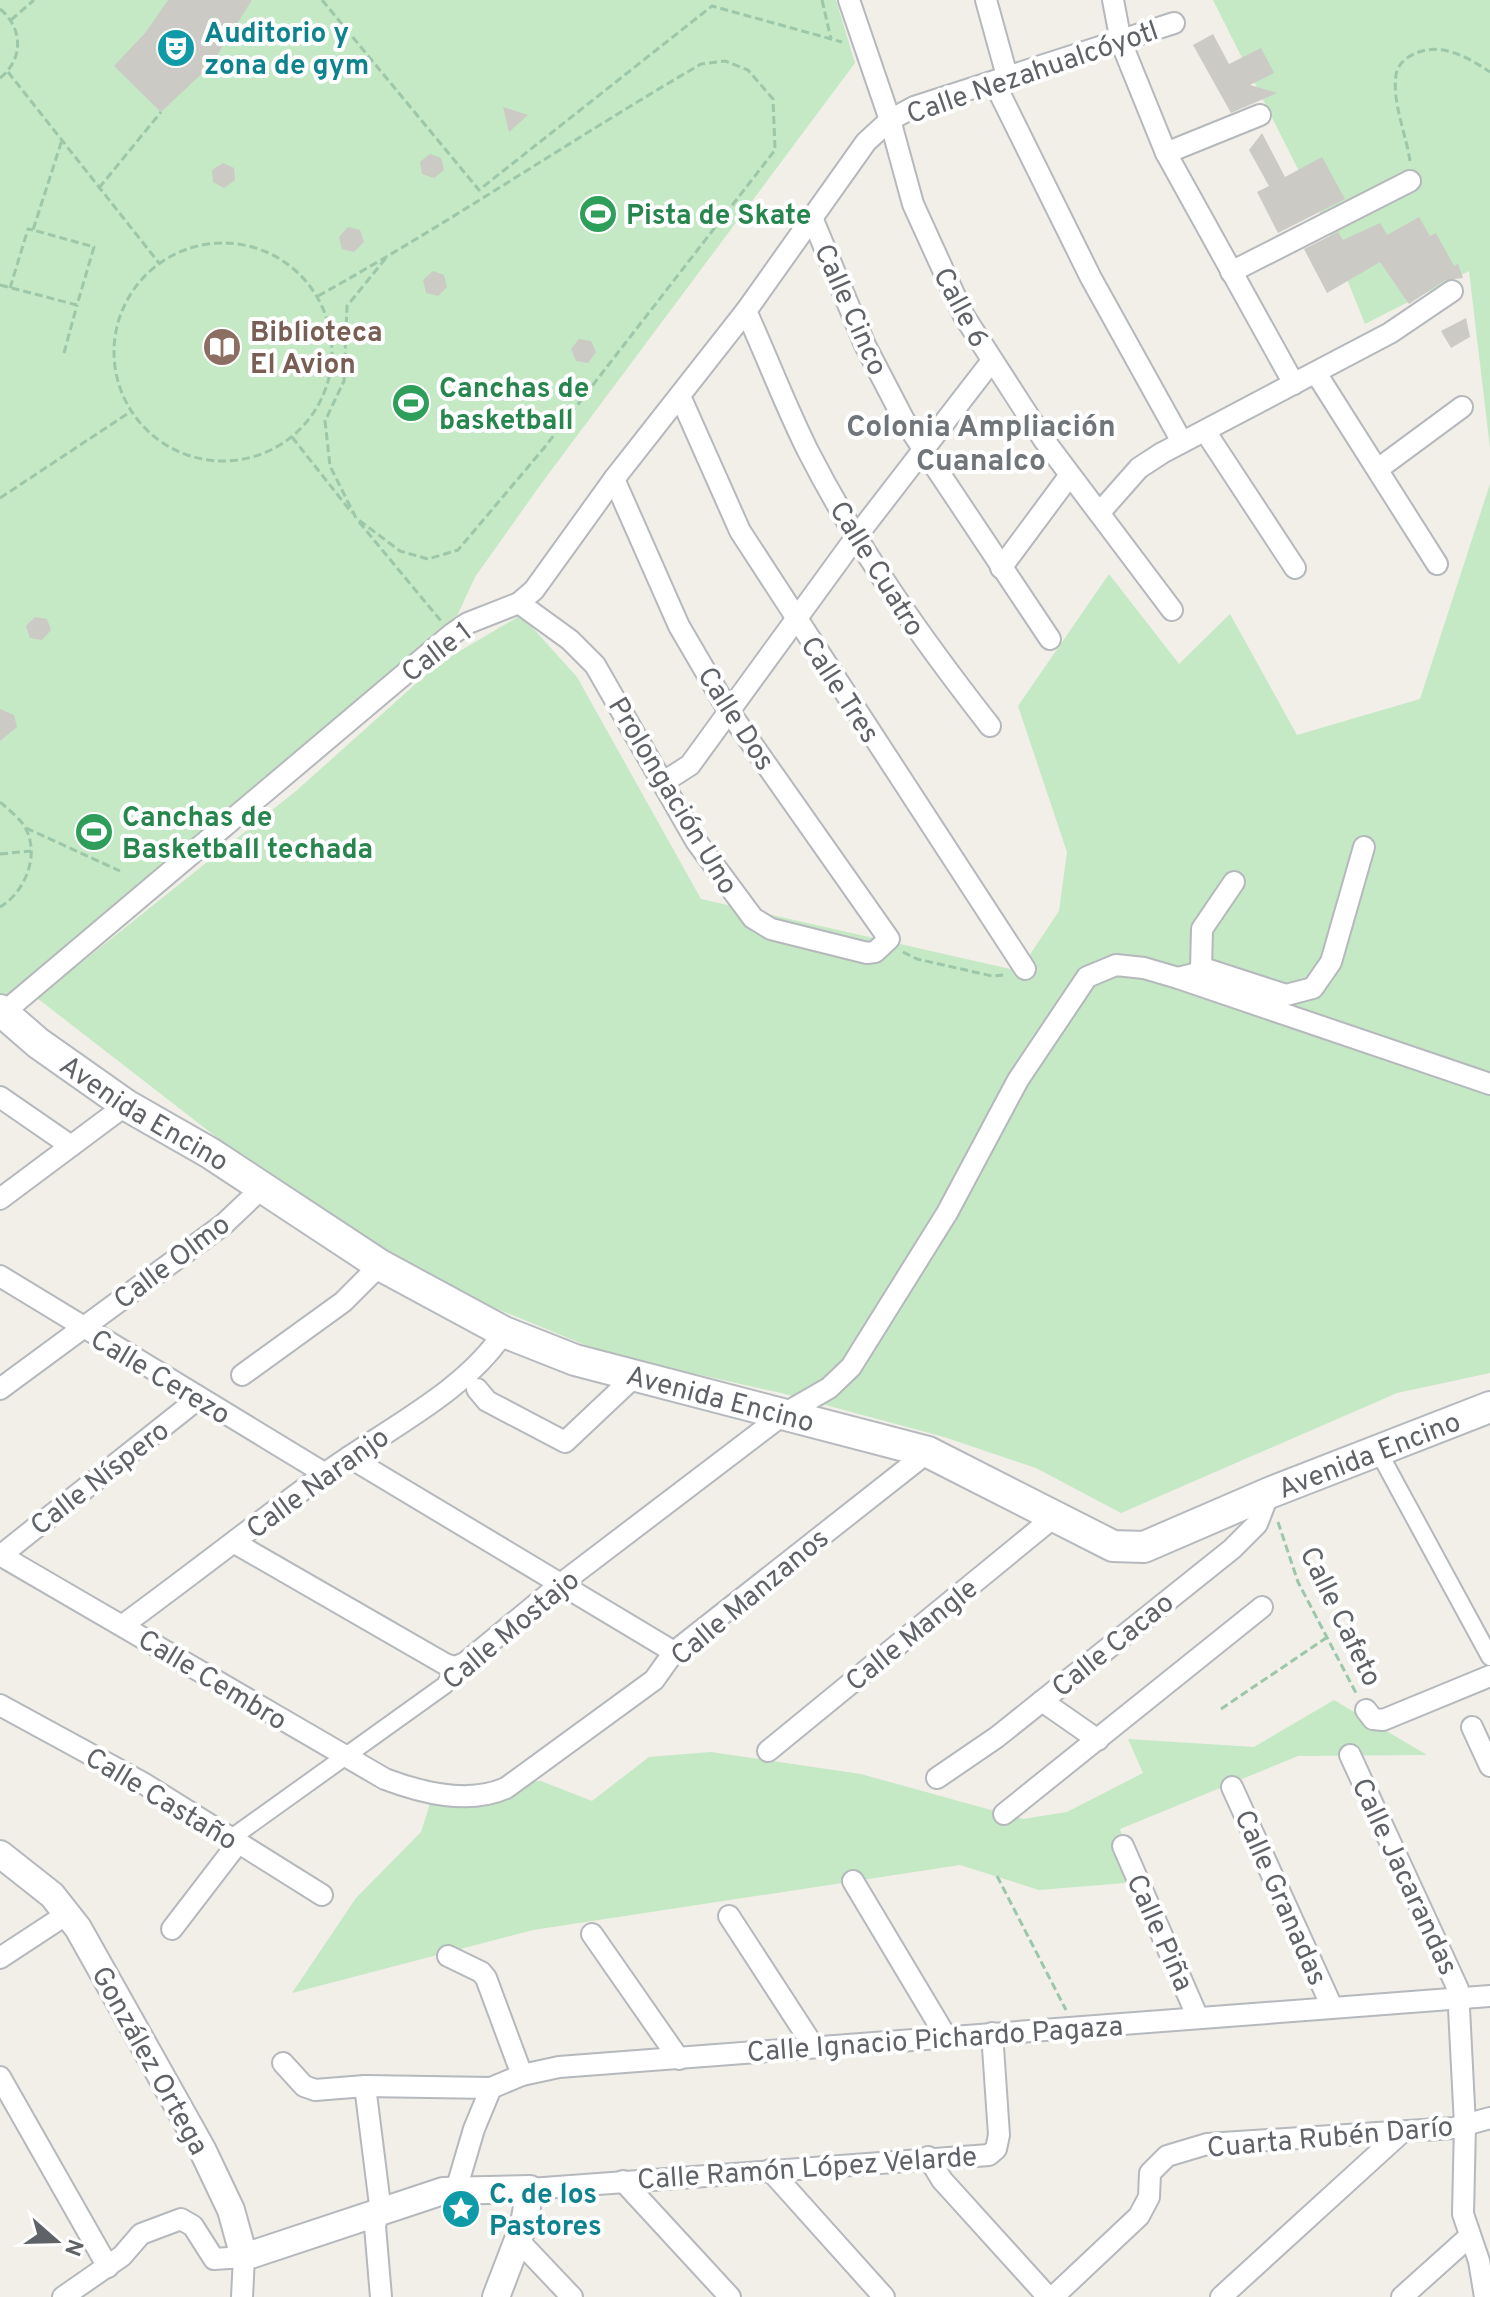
<svg xmlns="http://www.w3.org/2000/svg" width="1490" height="2297" font-family="Overpass,sans-serif">
<style>
.green{fill:#c5e8c5}
.building{fill:#cccac5}
.lines{fill:none;stroke-linecap:round;stroke-linejoin:round}
.pedestrian-casing{stroke:#b5b8bc;stroke-width:20}
.minor-casing{stroke:#b5b8bc;stroke-width:24}
.tertiary-casing{stroke:#b5b8bc;stroke-width:30}
.secondary-casing{stroke:#b6babf;stroke-width:34}
.path{stroke:#9cc7a9;stroke-width:3;stroke-dasharray:8 4;stroke-linecap:butt}
.pedestrian{stroke:#fff;stroke-width:16}
.minor{stroke:#fff;stroke-width:20}
.tertiary{stroke:#fff;stroke-width:26}
.secondary{stroke:#fff;stroke-width:30}
.labels{text-anchor:middle;stroke-width:8;stroke-linejoin:round;paint-order:stroke}
.culture-label{font-size:28px;font-weight:bold;fill:#0d838f;stroke:#fff;text-anchor:start}
.street-label{font-size:28px;fill:#5f6368;stroke:#fff}
.leisure-label{font-size:28px;font-weight:bold;fill:#27864d;stroke:#fff;text-anchor:start}
.education-label{font-size:28px;font-weight:bold;fill:#785e54;stroke:#fff;text-anchor:start}
.neighbourhood-label{font-size:30px;font-weight:bold;fill:#70757a;stroke:#fff}
</style>
<rect width="100%" height="100%" fill="#f1efe8"/>
<g class="green">
<polygon points="0,0 836,0 855,63 541,484 475,577 451,629 186,843 5,998 0,994"/>
<polygon points="1213,0 1490,0 1490,448 1469,271 1365,324 1322,217"/>
<polygon points="1490,484 1490,1373 1397,1393 1121,1513 1036,1468 944,1437 781,1393 607,1354 371,1257 37,998 296,791 438,664 521,615 577,677 701,899 1019,971 1059,911 1067,852 1018,706 1109,574 1179,664 1230,614 1297,735 1420,699"/>
<polygon points="1334,1700 1427,1755 1298,1756 1120,1829 1137,1882 1039,1890 960,1865 533,1930 292,1993 356,1898 421,1832 436,1785 541,1781 592,1801 649,1757 711,1752 861,1774 1023,1819 1067,1812 1143,1773 1128,1739 1254,1747"/>
</g>
<g class="building">
<polygon points="168,0 252,0 211,65 161,112 114,66 146,32"/>
<polygon points="1213,34 1229,64 1261,48 1274,73 1250,85 1277,93 1231,113 1193,45"/>
<polygon points="503,107 528,115 509,132"/>
<polygon points="1262,133 1285,177 1322,157 1345,199 1278,233 1257,192 1269,186 1249,150"/>
<polygon points="430,154 441,158 444,170 434,178 422,174 420,162"/>
<polygon points="223,163 234,168 235,180 224,188 213,182 212,170"/>
<polygon points="1419,217 1430,236 1436,233 1454,266 1458,264 1463,278 1445,280 1409,304 1380,262 1327,293 1304,249 1338,232 1343,240 1380,223 1387,235"/>
<polygon points="348,227 360,230 364,242 354,252 342,249 339,237"/>
<polygon points="433,271 444,275 447,287 438,296 426,293 423,280"/>
<polygon points="1466,318 1470,337 1451,348 1441,331"/>
<polygon points="579,339 591,341 596,352 588,363 576,361 571,349"/>
<polygon points="35,617 47,619 51,630 42,640 30,638 26,626"/>
<polygon points="0,709 14,715 17,727 0,741"/>
</g>
<g class="lines">
<defs>
<g id="pedestrian">
<polyline points="1377,1449 1490,1657"/>
<polyline points="230,1839 445,1685 455,1667"/>
</g>
<g id="minor">
<polyline points="849,0 890,120 913,204 964,316 1044,440 1172,610"/>
<polyline points="986,0 1007,76"/>
<polyline points="1113,0 1121,42 1166,153 1294,384"/>
<polyline points="994,82 1091,278 1182,442"/>
<polyline points="1166,153 1260,115"/>
<polyline points="813,220 865,345 904,420 1050,639"/>
<polyline points="1231,272 1410,181"/>
<path d="M746,311C767,357 785,405 808,451C858,549 922,639 990,726"/>
<polyline points="1316,373 1437,564"/>
<polyline points="680,396 740,531 1025,969"/>
<polyline points="1205,431 1295,568"/>
<polyline points="1378,469 1462,407"/>
<polyline points="1101,511 1139,468 1162,453 1390,333 1452,291"/>
<polyline points="1001,568 1070,475"/>
<polyline points="519,603 570,640 595,665 696,841 753,918 771,929 867,953 875,952 889,939 728,710 679,626 614,479"/>
<polyline points="662,783 690,765 856,537 991,362"/>
<polyline points="1201,969 1202,929 1234,882"/>
<polyline points="1178,978 1209,970 1286,995 1313,988 1331,962 1364,847"/>
<polyline points="3,1013 452,634 468,623 519,603 534,590 614,479 746,311 866,142 890,120 914,107 1174,23"/>
<polyline points="0,1097 71,1146"/>
<polyline points="0,1199 126,1105"/>
<polyline points="0,1276 324,1473"/>
<polyline points="242,1375 343,1302 380,1265"/>
<polyline points="0,1389 224,1224 262,1188"/>
<polyline points="477,1389 487,1401 565,1442 634,1377"/>
<polyline points="349,1457 674,1652"/>
<polyline points="235,1543 445,1664 455,1667 465,1663 562,1583 784,1414 829,1388 851,1367 947,1213 1018,1080 1087,977 1116,965 1144,968 1178,978 1490,1084"/>
<path d="M0,1555L385,1779C422,1793 468,1805 506,1788L654,1680L674,1652L928,1452"/>
<polyline points="0,1556 199,1398"/>
<path d="M123,1625C190,1576 256,1524 323,1475C381,1432 465,1393 504,1332"/>
<polyline points="1042,1701 1098,1740"/>
<polyline points="0,1705 143,1783 322,1895"/>
<polyline points="1366,1710 1373,1719 1383,1720 1490,1676"/>
<polyline points="1472,1727 1490,1766"/>
<polyline points="768,1751 1054,1517"/>
<polyline points="1350,1755 1458,1989 1465,2125 1463,2214 1479,2261 1485,2297"/>
<polyline points="937,1778 997,1737 1232,1549 1257,1524 1269,1493"/>
<polyline points="1232,1787 1332,2007"/>
<polyline points="1004,1814 1262,1607"/>
<polyline points="1123,1846 1198,2018"/>
<polyline points="853,1881 945,2035"/>
<polyline points="729,1916 814,2047"/>
<polyline points="172,1929 238,1843"/>
<polyline points="592,1934 679,2059"/>
<polyline points="448,1956 481,1972 486,1978 522,2075"/>
<polyline points="0,1958 67,1914"/>
<polyline points="283,2063 304,2086 315,2090 365,2086 491,2088 522,2075 559,2067 1490,1996"/>
<polyline points="0,2077 108,2267"/>
<polyline points="365,2086 380,2205 375,2226 381,2297"/>
<polyline points="928,2157 942,2180 1048,2297"/>
<polyline points="770,2170 884,2297"/>
<polyline points="623,2181 730,2297"/>
<polyline points="530,2189 989,2155 996,2149 999,2135 992,2033"/>
<polyline points="456,2190 474,2129 491,2088"/>
<polyline points="518,2240 572,2297"/>
<polyline points="63,2297 122,2256 141,2234 181,2219 193,2226 214,2259 244,2257 242,2297"/>
<polyline points="1053,2297 1139,2216 1149,2197 1150,2173 1167,2156 1207,2144 1454,2128 1490,2118"/>
<polyline points="1221,2297 1402,2132"/>
<polyline points="1402,2297 1470,2236"/>
</g>
<polyline id="tertiary" points="0,1854 52,1895 78,1928 202,2149 231,2210 244,2257 443,2191 530,2189 524,2224 496,2297"/>
<g id="secondary">
<path id="s1" d="M0,1010L38,1043L126,1105L210,1153L380,1265L504,1332L575,1360L928,1452L1113,1546L1144,1547L1269,1493L1490,1407"/>
</g>
</defs>
<use href="#pedestrian" class="pedestrian-casing"/>
<use href="#minor" class="minor-casing"/>
<use href="#tertiary" class="tertiary-casing"/>
<use href="#secondary" class="secondary-casing"/>
<g class="path">
<polyline points="322,0 479,190 712,6 842,42"/>
<polyline points="822,0 831,39"/>
<path d="M0,9C23,28 24,59 0,78"/>
<polyline points="11,20 34,0"/>
<polyline points="8,72 159,263"/>
<path d="M1410,161C1406,134 1392,102 1396,75C1397,67 1403,60 1410,56C1438,40 1466,56 1490,72"/>
<polyline points="99,188 161,112"/>
<circle cx="223" cy="352" r="109"/>
<polyline points="0,285 77,305 94,247 33,230 62,140"/>
<polyline points="10,288 28,229 33,230"/>
<path d="M318,296C448,224 572,139 701,64L725,61L748,70L773,99L775,150L544,448L458,550L428,559L400,551L356,518L330,466L325,421L344,381L347,306L386,258"/>
<polyline points="64,353 77,305"/>
<polyline points="292,437 352,513"/>
<polyline points="0,498 130,412"/>
<polyline points="359,522 441,621"/>
<path d="M0,802C9,810 21,819 26,829C40,857 24,893 0,907"/>
<polyline points="26,828 120,871"/>
<polyline points="0,854 31,851"/>
<polyline points="903,952 917,959 992,976 1003,975"/>
<polyline points="1278,1522 1298,1582 1356,1693"/>
<polyline points="1221,1709 1326,1638"/>
<polyline points="997,1876 1066,2010"/>
</g>
<use href="#pedestrian" class="pedestrian"/>
<use href="#minor" class="minor"/>
<use href="#tertiary" class="tertiary"/>
<use href="#secondary" class="secondary"/>
</g>
<defs>
<symbol id="theatre-disc" viewBox="-11 -11 22 22"><circle r="9.5" fill="#0f9aa8" stroke="#fff"/><path d="M-5-5.5Q0-4 5-5.5V0Q5 5 0 6Q-5 5-5 0ZM-3.3-2.5H-1v1.5H-3.3ZM1-2.5H3.3v1.5H1ZM-2.8 1Q0 5.5 2.8 1Z" fill="#fff"/></symbol>
<symbol id="stadium-disc" viewBox="-11 -11 22 22"><circle r="9.5" fill="#2e9e5b" stroke="#fff"/><path d="M0-5a6.5 5 0 1 0 0 10a6.5 5 0 1 0 0-10ZM-3.5-1.8h7v3.6h-7Z" fill="#fff"/></symbol>
<symbol id="library-disc" viewBox="-11 -11 22 22"><circle r="9.5" fill="#8d6e63" stroke="#fff"/><path d="M-6-4Q-3-5.5-.7-3.5V5Q-3 3-6 4ZM6-4Q3-5.5 .7-3.5V5Q3 3 6 4Z" fill="#fff"/></symbol>
<symbol id="sight-disc" viewBox="-11 -11 22 22"><circle r="9.5" fill="#0f9aa8" stroke="#fff"/><path d="M0-6L1.8-2.2L6-1.7L2.9 1.2L3.7 5.4L0 3.3L-3.7 5.4L-2.9 1.2L-6-1.7L-1.8-2.2Z" fill="#fff"/></symbol>
</defs>
<g fill-rule="evenodd">
<use href="#theatre-disc" x="154" y="26" width="44" height="44"/>
<use href="#stadium-disc" x="576" y="192" width="44" height="44"/>
<use href="#library-disc" x="200" y="325" width="44" height="44"/>
<use href="#stadium-disc" x="389" y="381" width="44" height="44"/>
<use href="#stadium-disc" x="72" y="810" width="44" height="44"/>
<use href="#sight-disc" x="439" y="2187" width="44" height="44"/>
</g>
<g class="labels">
<g class="culture-label">
<text x="204" y="42">Auditorio y<tspan x="204" dy="32">zona de gym</tspan></text>
<text x="489" y="2203">C. de los<tspan x="489" dy="32">Pastores</tspan></text>
</g>
<g class="street-label">
<text transform="translate(1032 71) rotate(-19)" y="10">Calle Nezahualcóyotl</text>
<text transform="translate(962 307) rotate(62)" y="10">Calle 6</text>
<text transform="translate(852 309) rotate(66)" y="10">Calle Cinco</text>
<text transform="translate(878 568) rotate(58)" y="10">Calle Cuatro</text>
<text transform="translate(436 651) rotate(-37)" y="10">Calle 1</text>
<text transform="translate(841 689) rotate(57)" y="10">Calle Tres</text>
<text transform="translate(737 718) rotate(57)" y="10">Calle Dos</text>
<text transform="translate(674 795) rotate(59)" y="10">Prolongación Uno</text>
<text dy="10" stroke="none"><textPath href="#s1" startOffset="178">Avenida Encino</textPath></text>
<text transform="translate(171 1261) rotate(-37)" y="10">Calle Olmo</text>
<text transform="translate(161 1376) rotate(31)" y="10">Calle Cerezo</text>
<text dy="10" stroke="none"><textPath href="#s1" startOffset="826">Avenida Encino</textPath></text>
<text dy="10" stroke="none"><textPath href="#s1" startOffset="1522">Avenida Encino</textPath></text>
<text transform="translate(99 1477) rotate(-38)" y="10">Calle Níspero</text>
<text transform="translate(317 1482) rotate(-36)" y="10">Calle Naranjo</text>
<text transform="translate(749 1596) rotate(-40)" y="10">Calle Manzanos</text>
<text transform="translate(1342 1616) rotate(64)" y="10">Calle Cafeto</text>
<text transform="translate(510 1629) rotate(-40)" y="10">Calle Mostajo</text>
<text transform="translate(911 1634) rotate(-39)" y="10">Calle Mangle</text>
<text transform="translate(1112 1644) rotate(-39)" y="10">Calle Cacao</text>
<text transform="translate(213 1679) rotate(31)" y="10">Calle Cembro</text>
<text transform="translate(162 1798) rotate(31)" y="10">Calle Castaño</text>
<text transform="translate(1406 1876) rotate(65)" y="10">Calle Jacarandas</text>
<text transform="translate(1282 1897) rotate(66)" y="10">Calle Granadas</text>
<text transform="translate(1161 1932) rotate(66)" y="10">Calle Piña</text>
<text transform="translate(935 2038) rotate(-4)" y="10">Calle Ignacio Pichardo Pagaza</text>
<text transform="translate(151 2060) rotate(61)" y="10">González Ortega</text>
<text transform="translate(1330 2136) rotate(-5)" y="10">Cuarta Rubén Darío</text>
<text transform="translate(807 2167) rotate(-4)" y="10">Calle Ramón López Velarde</text>
</g>
<g class="leisure-label">
<text x="626" y="224">Pista de Skate</text>
<text x="439" y="397">Canchas de<tspan x="439" dy="32">basketball</tspan></text>
<text x="122" y="826">Canchas de<tspan x="122" dy="32">Basketball techada</tspan></text>
</g>
<g class="education-label">
<text x="250" y="341">Biblioteca<tspan x="250" dy="32">El Avion</tspan></text>
</g>
<g class="neighbourhood-label">
<text x="981" y="436">Colonia Ampliación<tspan x="981" dy="34">Cuanalco</tspan></text>
</g>
</g>
<g transform="translate(56 2241) rotate(110)" stroke="#ffffff" stroke-width="6" paint-order="stroke">
<path d="M0-6L14 30L0 20L-14 30Z" fill="#5f6368"/>
<text y="-12" font-size="22" font-weight="bold" text-anchor="middle" fill="#5f6368">N</text>
</g>
</svg>
